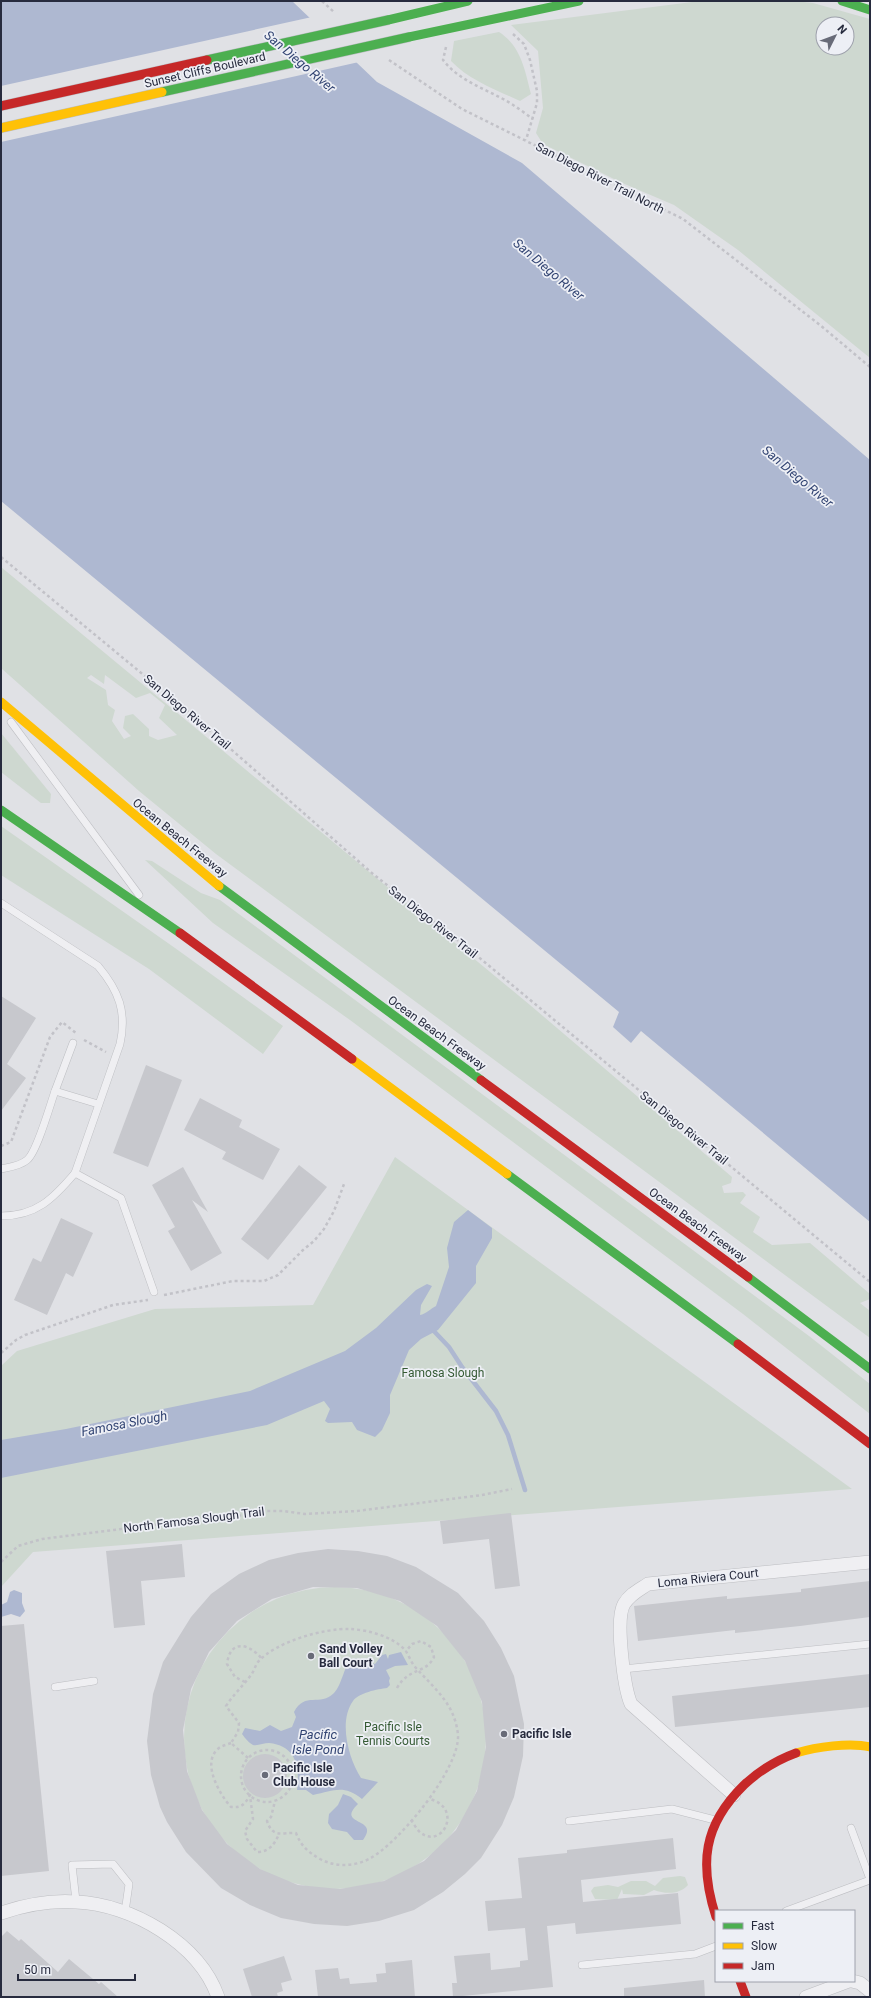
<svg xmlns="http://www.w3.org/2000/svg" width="871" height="1998" font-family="Roboto,sans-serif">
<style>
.green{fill:#ced8d0;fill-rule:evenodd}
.water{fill:#aeb8d1}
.pier{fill:#e0e1e5}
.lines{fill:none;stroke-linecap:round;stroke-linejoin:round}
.stream{stroke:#aeb8d1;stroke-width:4.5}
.building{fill:#c7c8cd;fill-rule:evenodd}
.lane-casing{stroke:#bdbec2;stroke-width:8}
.street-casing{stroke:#bdbec2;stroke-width:14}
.path{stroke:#c2c2c8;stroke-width:2.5;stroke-dasharray:3 3;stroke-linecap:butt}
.lane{stroke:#efeff2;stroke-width:7}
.street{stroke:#efeff2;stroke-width:13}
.fast{stroke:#4caf50;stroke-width:9}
.slow{stroke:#ffc107;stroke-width:9}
.jam{stroke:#c62828;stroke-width:9}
.fast-bridge-casing{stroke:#bcbec3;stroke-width:10;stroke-linecap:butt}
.slow-bridge-casing{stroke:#bcbec3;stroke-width:10;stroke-linecap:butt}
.jam-bridge-casing{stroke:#bcbec3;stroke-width:10;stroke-linecap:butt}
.fast-bridge{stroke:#4caf50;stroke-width:9}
.slow-bridge{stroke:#ffc107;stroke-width:9}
.jam-bridge{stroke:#c62828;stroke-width:9}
.poi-dot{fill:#686b78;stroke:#edeff5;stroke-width:1.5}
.labels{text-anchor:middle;stroke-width:3.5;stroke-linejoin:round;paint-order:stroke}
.street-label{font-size:12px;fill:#272b3e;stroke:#edeff5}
.park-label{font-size:12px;fill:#355a34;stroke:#edeff5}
.poi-label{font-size:12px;font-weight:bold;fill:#272b3e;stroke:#edeff5;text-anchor:start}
.water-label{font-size:13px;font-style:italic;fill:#314372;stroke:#edeff5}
</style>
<rect width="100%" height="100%" fill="#e0e1e5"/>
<g class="green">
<path d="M700,1H795L813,3L870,19V358L738,250L674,205L620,182L543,144L536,133L543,108L538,51L511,25ZM823,24H847V48H823Z"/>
<path d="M499,32C521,46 525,70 531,94L520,101C496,90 469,80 451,61L454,41Z"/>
<path d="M1,567L530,1005L732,1177L731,1183L722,1186L724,1193L743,1192L746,1195L740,1203L760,1217L753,1232L772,1245L810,1243L870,1294V1299L860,1303L870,1311V1338L216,854L139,791L1,668ZM91,675L104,684L105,675L136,698L150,693L165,705L159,718L177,735L158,740L149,736V729L133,714L125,716L123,728L131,736L124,739L112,721L115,710L108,705L106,690L87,678Z"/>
<polygon points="1,733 51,794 50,803 41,803 1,772"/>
<polygon points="1,826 175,948 283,1026 263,1054 149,969 1,875"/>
<polygon points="145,860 152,861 201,893 220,900 809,1336 870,1384 870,1414 743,1314 350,1020 213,923"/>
<polygon points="395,1157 852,1489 33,1552 1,1587 1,1366 17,1351 155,1309 313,1305"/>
<circle cx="335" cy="1738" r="151"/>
<path d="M680,1876L685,1877L688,1885C679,1895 665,1894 654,1890L644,1895L623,1894L622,1889L617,1900L595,1899L591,1891L594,1887L608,1885L618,1887L631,1881H646L655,1886L663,1878Z"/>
</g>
<g class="water">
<polygon points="1,1 292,1 377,82 522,163 870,460 870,1222 641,1031 631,1043 613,1027 619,1012 1,501"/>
<path d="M468,1210L492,1228V1238L476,1266V1283L438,1330L421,1339L409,1350L390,1395V1413L382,1430L375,1437L357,1430L352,1422L328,1423L325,1421L330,1409L324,1401L267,1425L1,1478V1440L66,1429L250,1391L345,1351L376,1328L416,1290L427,1284L432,1286L421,1305L420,1315C426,1314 430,1309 436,1306L449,1267L447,1248L454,1222Z"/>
<polygon points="14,1590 22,1593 22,1603 25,1611 20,1617 11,1614 1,1617 1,1605 7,1602 10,1592"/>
<path d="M401,1652L408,1665L395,1666L386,1670L390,1678L389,1681L390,1685L387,1688C378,1689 358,1693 353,1701C338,1722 349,1759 361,1778L378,1782L362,1799C343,1784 334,1791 313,1795L306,1790H297C300,1768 297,1746 269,1743C264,1743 258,1746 253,1745C249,1743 245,1738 242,1734L245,1728L260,1731L270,1725L281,1731L292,1727L296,1717L294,1712C305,1691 320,1707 334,1693C342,1685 345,1663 351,1660C360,1656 368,1662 375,1664L382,1655L386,1654L388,1659L389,1655Z"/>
<path d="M343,1794L351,1797L358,1804C335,1826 381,1817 363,1840H354L347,1832L332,1829L328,1823L329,1814L338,1805Z"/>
</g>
<polygon class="pier" points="312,17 359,62 1,142 1,86"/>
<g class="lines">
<polyline class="stream" points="431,1328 449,1347 462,1367 496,1411 508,1435 525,1490"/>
</g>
<g class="building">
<polygon points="1,996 36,1018 7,1064 26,1078 1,1111"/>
<polygon points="146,1065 182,1080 148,1167 113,1153"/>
<polygon points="200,1098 242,1120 239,1127 280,1149 263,1180 222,1159 226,1152 184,1130"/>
<polygon points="299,1165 327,1187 268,1260 241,1239"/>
<polygon points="183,1167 208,1212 192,1200 222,1253 191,1271 168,1231 175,1227 152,1185"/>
<polygon points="61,1218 93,1233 73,1277 66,1273 47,1315 14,1300 33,1258 41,1262"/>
<polygon points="511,1513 520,1586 495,1589 489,1539 443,1544 440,1521"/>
<polygon points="182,1544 185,1577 141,1581 145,1625 114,1628 106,1551"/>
<path d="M328,1549L358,1551L387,1556L416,1567L458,1593L484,1621L501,1648L514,1676L524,1724L523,1756L514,1797L502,1825L481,1858L465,1874L443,1892L414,1910L379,1921L347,1926L314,1924L281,1918L250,1905L221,1888L186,1852L167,1822L160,1807L151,1775L147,1741L153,1694L163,1662L191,1617L211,1594L239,1574L269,1560L298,1553ZM313,1587L357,1588L400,1601L437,1626L465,1661L482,1702L486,1747L477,1791L469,1806L456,1830L424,1861L384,1881L340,1889L298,1885L260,1869L227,1844L202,1810L187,1771L183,1730L191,1689L209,1652L237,1621L272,1599Z"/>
<polygon points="870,1581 870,1617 800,1626 735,1633 735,1630 638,1641 634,1606 727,1596 727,1599 801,1592 801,1589"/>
<polygon points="24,1624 49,1871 1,1876 1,1626"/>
<polygon points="870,1674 870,1707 675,1727 672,1696"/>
<circle cx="265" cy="1776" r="22"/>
<polygon points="673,1838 676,1869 581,1880 583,1902 678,1893 681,1924 576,1934 575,1923 547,1926 553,1987 453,1997 452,1983 457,1983 454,1956 490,1953 491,1970 520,1967 520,1961 528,1960 525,1928 488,1931 485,1901 522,1898 518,1858 567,1853 567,1850"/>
<polygon points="7,1931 19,1941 21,1939 58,1972 69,1959 99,1984 101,1982 118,1997 1,1997 1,1937"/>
<polygon points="284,1956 292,1980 281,1983 283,1991 277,1993 278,1997 252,1997 243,1969"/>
<polygon points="412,1960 415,1997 318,1997 315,1970 338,1968 340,1979 349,1978 350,1984 377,1982 376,1974 386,1973 385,1963"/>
<polygon points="704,1980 705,1997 624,1997 624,1988"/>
</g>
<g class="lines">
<defs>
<g id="lane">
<polyline points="11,722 139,895"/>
<path d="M1,903L98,966C119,991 127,1012 120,1044L75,1173C53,1199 36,1216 1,1216"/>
<polyline points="55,1091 73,1043"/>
<path d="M1,1169C10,1167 20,1166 27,1160C37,1152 50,1105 55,1091L98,1104"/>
<polyline points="75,1173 121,1198 154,1292"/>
<polyline points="623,1669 870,1644"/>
<polyline points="55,1687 94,1681"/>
<polyline points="569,1821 672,1809 715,1820"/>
<polyline points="851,1828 870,1879"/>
<polyline points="76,1901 72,1865 113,1864 129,1884 125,1912"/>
<polyline points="786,1911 870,1880"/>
<polyline points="582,1965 695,1954 716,1946"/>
</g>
<g id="street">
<path d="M734,1795L631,1704C624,1688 615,1619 624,1604C630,1594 639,1590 648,1584L870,1562"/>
<path d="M1,1913C25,1905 50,1900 76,1902C131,1904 199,1943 218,1997"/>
<polyline points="852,1981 860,1983 870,1991"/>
<polyline points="806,1997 849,1981"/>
</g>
</defs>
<use href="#lane" class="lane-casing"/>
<use href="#street" class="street-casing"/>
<g class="path">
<polyline points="322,1 335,13"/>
<polyline points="513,34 524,44 530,60 537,91 537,103 526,140"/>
<path d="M446,47L443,60C460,82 487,89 510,103C518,108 526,114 533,119"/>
<polyline points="389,60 462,109 683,219 820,325 870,367"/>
<polyline points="1,557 192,715 373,874 470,950 870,1282"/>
<polyline points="84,1040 106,1052"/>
<polyline points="1,1146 11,1142 50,1037 62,1022 76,1033"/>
<polyline points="164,1295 233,1281 264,1281 278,1275 303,1250 314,1241 324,1229 334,1211 344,1184"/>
<polyline points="1,1353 16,1340 25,1335 113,1305 148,1300"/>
<polyline points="1,1562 18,1546 42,1539 216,1517 247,1515 255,1511 283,1511 305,1514 357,1511 482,1495 512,1489"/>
<path d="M245,1682L235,1677L227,1664C230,1639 249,1643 262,1659"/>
<path d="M397,1688C409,1667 426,1674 434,1657L431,1647L421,1641L412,1644L406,1651"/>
<path d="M231,1743C226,1745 220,1746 217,1750C202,1764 220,1795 231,1807C242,1808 245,1804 250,1795L253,1819L245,1831L247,1839L257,1852C269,1852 274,1845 279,1834"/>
<circle cx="267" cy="1776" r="26"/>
<path d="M248,1758L231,1743L238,1732L239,1723L226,1706C233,1695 243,1686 251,1675C254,1671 255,1666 258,1662C275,1642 324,1628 350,1629C368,1630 392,1636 405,1650C409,1655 411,1663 416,1668C435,1689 455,1704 458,1735C460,1769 398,1844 369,1859C353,1867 335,1867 320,1859C308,1852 301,1846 296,1833C282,1832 273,1839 267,1821L271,1817L275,1801"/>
<path d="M411,1820C414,1824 417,1830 421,1833C443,1849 463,1808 430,1799"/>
</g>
<use href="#lane" class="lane"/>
<use href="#street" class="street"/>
<g class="fast">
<polyline points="842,1 870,10"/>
<polyline points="388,20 468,1"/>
<polyline points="409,37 579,1"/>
<polyline points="1,810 180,933"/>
<polyline points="219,886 481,1080"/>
<polyline points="507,1174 738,1344"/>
<polyline points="748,1277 870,1369"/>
</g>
<g class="slow">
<polyline points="1,702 219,886"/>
<polyline points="352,1059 507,1174"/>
<path d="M796,1753C816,1747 850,1742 870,1747"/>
</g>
<g class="jam">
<polyline points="180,933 352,1059"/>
<polyline points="481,1080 748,1277"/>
<polyline points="738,1344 870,1444"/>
<path d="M716,1917C699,1864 703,1825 744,1785C759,1771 777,1760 796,1753"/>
<polyline points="740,1981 746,1997"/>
</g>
<defs>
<g id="fast-bridge">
<polyline points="207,60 388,20"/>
<polyline points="162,92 409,37"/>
</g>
<polyline id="slow-bridge" points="1,128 162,92"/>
<polyline id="jam-bridge" points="1,106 207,60"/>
</defs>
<use href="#fast-bridge" class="fast-bridge-casing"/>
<use href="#slow-bridge" class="slow-bridge-casing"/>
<use href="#jam-bridge" class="jam-bridge-casing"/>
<use href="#fast-bridge" class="fast-bridge"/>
<use href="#slow-bridge" class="slow-bridge"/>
<use href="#jam-bridge" class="jam-bridge"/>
</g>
<g class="poi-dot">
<circle cx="311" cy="1656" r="4"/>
<circle cx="504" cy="1734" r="4"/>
<circle cx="265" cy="1775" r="4"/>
</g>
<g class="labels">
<g class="street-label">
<text transform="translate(205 70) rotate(-13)" y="4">Sunset Cliffs Boulevard</text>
<text transform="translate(600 178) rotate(27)" y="4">San Diego River Trail North</text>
<text transform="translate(187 712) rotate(40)" y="4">San Diego River Trail</text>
<text transform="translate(180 838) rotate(39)" y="4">Ocean Beach Freeway</text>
<text transform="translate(433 922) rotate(38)" y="4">San Diego River Trail</text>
<text transform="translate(437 1033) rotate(36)" y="4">Ocean Beach Freeway</text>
<text transform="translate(684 1128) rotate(39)" y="4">San Diego River Trail</text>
<text transform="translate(698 1225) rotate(36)" y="4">Ocean Beach Freeway</text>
<text transform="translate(194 1520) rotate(-7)" y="4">North Famosa Slough Trail</text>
<text transform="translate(708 1578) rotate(-6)" y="4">Loma Riviera Court</text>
</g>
<g class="park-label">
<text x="443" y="1377">Famosa Slough</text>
<text x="393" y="1731">Pacific Isle<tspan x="393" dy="14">Tennis Courts</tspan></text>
</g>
<g class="poi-label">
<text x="319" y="1653">Sand Volley<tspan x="319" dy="14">Ball Court</tspan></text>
<text x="512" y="1738">Pacific Isle</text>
<text x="273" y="1772">Pacific Isle<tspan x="273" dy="14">Club House</tspan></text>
</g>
<g class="water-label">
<text transform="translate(300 61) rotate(40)" y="5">San Diego River</text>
<text transform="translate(549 269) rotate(40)" y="5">San Diego River</text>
<text transform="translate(798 476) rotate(40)" y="5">San Diego River</text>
<text transform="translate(124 1423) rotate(-11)" y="5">Famosa Slough</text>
<text x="318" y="1739">Pacific<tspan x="318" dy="15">Isle Pond</tspan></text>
</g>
</g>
<rect width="871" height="1998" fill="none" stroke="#272b3e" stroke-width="4"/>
<rect x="715" y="1910" width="140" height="72" fill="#edeff5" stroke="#9ea1ac"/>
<rect x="723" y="1923" width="20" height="6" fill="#4caf50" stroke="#9ea1ac"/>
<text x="751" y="1930" font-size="12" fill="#272b3e">Fast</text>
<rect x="723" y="1943" width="20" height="6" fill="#ffc107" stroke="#9ea1ac"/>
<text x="751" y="1950" font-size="12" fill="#272b3e">Slow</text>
<rect x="723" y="1963" width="20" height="6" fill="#c62828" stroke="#9ea1ac"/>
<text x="751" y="1970" font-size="12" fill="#272b3e">Jam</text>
<g transform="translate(835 36) rotate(48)"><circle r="19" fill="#edeff5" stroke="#9ea1ac"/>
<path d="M0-3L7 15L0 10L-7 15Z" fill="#686b78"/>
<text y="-6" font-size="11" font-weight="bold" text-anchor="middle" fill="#272b3e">N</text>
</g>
<path d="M18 1974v6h117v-6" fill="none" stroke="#272b3e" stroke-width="2"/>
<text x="24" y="1974" font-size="12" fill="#272b3e" stroke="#edeff5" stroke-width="3" paint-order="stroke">50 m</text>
</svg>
